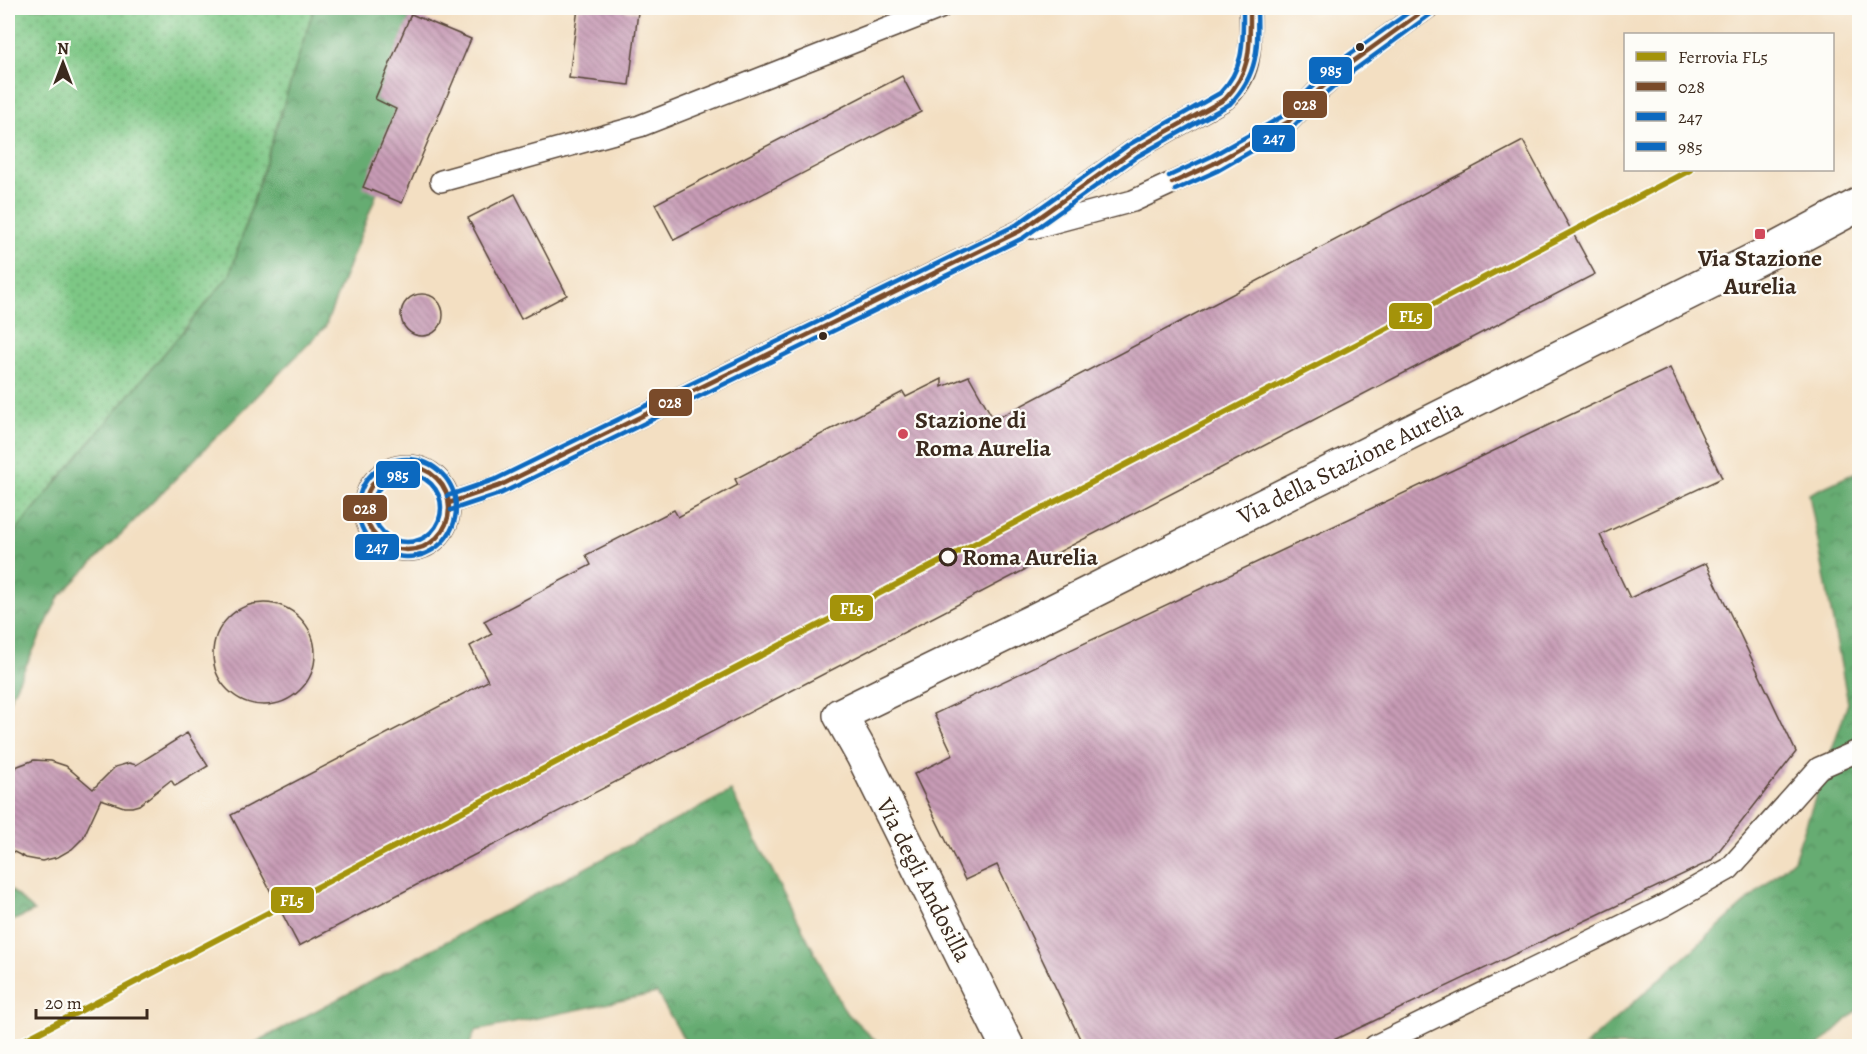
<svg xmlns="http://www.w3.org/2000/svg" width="1867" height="1054" font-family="Alegreya,serif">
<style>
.grass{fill:url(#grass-dots);stroke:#5c7852;stroke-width:1.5}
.forest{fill:url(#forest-crowns);stroke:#506b48;stroke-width:1.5}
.building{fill:url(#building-back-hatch)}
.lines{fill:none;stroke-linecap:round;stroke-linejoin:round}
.service-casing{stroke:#574537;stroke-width:24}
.minor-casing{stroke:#574537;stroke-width:36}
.service{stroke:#fff;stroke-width:21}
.minor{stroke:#fff;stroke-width:33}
.bus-1-casing{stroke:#fdfcf7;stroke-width:9}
.bus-2-casing{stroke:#fdfcf7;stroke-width:9}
.bus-3-casing{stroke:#fdfcf7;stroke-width:9}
.bus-1{stroke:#7a4b2a;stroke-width:4.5}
.bus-2{stroke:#0c69bf;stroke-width:4.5}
.bus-3{stroke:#0c69bf;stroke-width:4.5}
.rail-1-casing{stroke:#fdfcf7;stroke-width:10}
.rail-1{stroke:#a4930a;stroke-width:6}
.bus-dot{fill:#3b2a1e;stroke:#fdfcf7;stroke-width:2}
.poi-dot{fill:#d1495b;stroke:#fdfcf7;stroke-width:2}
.stop-dot{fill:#fdfcf7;stroke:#3b2a1e;stroke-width:3}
.labels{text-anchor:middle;stroke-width:4.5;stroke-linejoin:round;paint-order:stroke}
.poi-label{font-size:24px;font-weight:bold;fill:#3b2a1e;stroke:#fdfcf7}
.street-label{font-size:24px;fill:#3b2a1e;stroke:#fdfcf7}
.stop-label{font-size:24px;font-weight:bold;fill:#3b2a1e;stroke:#fdfcf7;text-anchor:start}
.line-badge{stroke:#fdfcf7;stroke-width:2}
.badge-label{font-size:16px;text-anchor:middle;font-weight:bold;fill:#fff}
</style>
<defs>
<pattern id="grass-dots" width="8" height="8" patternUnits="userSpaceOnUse" patternTransform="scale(1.5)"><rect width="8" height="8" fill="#7dc785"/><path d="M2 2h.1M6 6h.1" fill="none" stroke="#68a26c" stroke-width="1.8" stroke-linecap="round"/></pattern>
<pattern id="forest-crowns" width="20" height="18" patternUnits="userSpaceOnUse" patternTransform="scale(1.5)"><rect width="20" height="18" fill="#66ac72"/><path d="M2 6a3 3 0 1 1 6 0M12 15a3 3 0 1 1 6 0" fill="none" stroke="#558c5d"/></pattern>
<pattern id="building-back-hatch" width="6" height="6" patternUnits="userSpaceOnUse" patternTransform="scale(1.5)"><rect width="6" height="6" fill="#c79bb6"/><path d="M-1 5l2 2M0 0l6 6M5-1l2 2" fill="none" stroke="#a37f93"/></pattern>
</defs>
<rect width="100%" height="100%" fill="#fdfcf7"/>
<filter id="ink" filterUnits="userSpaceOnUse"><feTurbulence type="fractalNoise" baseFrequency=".0167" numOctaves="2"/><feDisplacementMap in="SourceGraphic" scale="12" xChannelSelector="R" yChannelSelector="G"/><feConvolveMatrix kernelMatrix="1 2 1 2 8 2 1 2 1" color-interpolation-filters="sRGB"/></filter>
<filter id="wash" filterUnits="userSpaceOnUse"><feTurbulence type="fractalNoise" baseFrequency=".008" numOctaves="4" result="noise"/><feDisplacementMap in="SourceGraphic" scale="24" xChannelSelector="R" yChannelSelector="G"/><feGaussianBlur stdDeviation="1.35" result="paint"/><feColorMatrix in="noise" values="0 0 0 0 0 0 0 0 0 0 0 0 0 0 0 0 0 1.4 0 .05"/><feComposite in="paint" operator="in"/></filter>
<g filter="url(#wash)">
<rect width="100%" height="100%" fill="#f3dfc2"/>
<polygon class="grass" points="8,8 314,8 230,275 8,540"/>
<g class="forest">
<polygon points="314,8 413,8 437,38 325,327 59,597 8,703 8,540 230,275"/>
<polygon points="1859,471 1859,1012 1857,1010 1819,1046 1585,1046 1794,859 1848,703 1809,494"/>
<polygon points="731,791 845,1011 881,1046 688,1046 657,993 475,1031 469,1046 249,1046"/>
<polygon points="8,887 34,911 8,923"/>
</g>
<g id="blocks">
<g class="building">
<polygon points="578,8 602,8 638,12 629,85 569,78"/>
<polygon points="411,14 471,39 402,203 363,187 396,109 375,99"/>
<polygon points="902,76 921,112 674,240 655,204"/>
<polygon points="1523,141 1595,274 299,946 231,815 488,681 470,646 492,634 484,621 591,565 586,555 674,510 678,517 738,485 735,479 903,392 906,397 942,379 942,387 969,376 994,420"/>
<polygon points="515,194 567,295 521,319 468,218"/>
<circle cx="422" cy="315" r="21"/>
<polygon points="1670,368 1722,478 1600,535 1630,598 1706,563 1796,752 1711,861 1319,1047 1084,1047 997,865 965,880 914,774 953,755 934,714"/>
<circle cx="264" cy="654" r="51"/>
<polygon points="187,733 208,766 175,786 171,780 139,805 132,807 124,807 101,799 83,838 72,849 58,857 42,861 26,858 8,849 8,774 18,766 34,760 51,761 66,766 93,789 115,767 129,763 136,765"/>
</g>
</g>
</g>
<g filter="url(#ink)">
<use href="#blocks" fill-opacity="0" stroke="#574537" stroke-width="1.5"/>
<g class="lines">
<defs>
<g id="service">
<polyline points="441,181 640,126 940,8"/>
<polyline points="1032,228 1133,201 1213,164 1288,122 1318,91 1348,65 1427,8"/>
<circle cx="407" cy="508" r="42"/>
<path d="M449,503L499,486L1020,231L1134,150L1225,99C1254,73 1250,44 1250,8"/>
<polyline points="1375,1046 1663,906 1729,869 1819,768 1860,750"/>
</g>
<g id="minor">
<path id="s1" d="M1007,1046L863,756L840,715L1035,620L1770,252L1860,204"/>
</g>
</defs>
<use href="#service" class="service-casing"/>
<use href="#minor" class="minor-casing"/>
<use href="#service" class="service"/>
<use href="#minor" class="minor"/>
<defs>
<g id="bus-1">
<polyline points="1172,183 1213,164 1288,122 1318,91 1348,65 1427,8"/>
<circle cx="407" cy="508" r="42"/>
<path d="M449,503L499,486L1020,231L1134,150L1225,99C1252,71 1250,45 1250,8"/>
</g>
<g id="bus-2">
<polyline points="1175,190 1217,171 1292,128 1323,96 1353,71 1431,14"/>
<circle cx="407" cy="508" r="49"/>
<path d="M451,510L502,493L1023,238L1138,156L1230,104C1259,74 1258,47 1257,8"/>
</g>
<g id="bus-3">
<polyline points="1169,176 1210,157 1283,116 1313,86 1343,59 1415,8"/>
<circle cx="407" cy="508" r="34"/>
<path d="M447,496L496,479L1016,225L1130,144L1220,93C1245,67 1243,42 1243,8"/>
</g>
</defs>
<use href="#bus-1" class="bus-1-casing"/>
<use href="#bus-2" class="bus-2-casing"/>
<use href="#bus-3" class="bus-3-casing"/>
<use href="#bus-1" class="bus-1"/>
<use href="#bus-2" class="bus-2"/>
<use href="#bus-3" class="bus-3"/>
<defs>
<polyline id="rail-1" points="13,1046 1690,170"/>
</defs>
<use href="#rail-1" class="rail-1-casing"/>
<use href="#rail-1" class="rail-1"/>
</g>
</g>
<g class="bus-dot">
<circle cx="1360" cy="47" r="5"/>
<circle cx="823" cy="336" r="5"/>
</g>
<g class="poi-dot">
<rect x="1754" y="228" width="12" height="12" rx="3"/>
<circle cx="903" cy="434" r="6"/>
</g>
<circle class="stop-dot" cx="948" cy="557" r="8"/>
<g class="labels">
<g class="poi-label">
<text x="1760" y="266">Via Stazione<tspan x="1760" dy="28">Aurelia</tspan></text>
<text x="915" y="428" text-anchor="start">Stazione di<tspan x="915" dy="28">Roma Aurelia</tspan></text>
</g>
<g class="street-label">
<text dy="8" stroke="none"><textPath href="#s1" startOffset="940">Via della Stazione Aurelia</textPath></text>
<text transform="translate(924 880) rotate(63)" y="8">Via degli Andosilla</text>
</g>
<g class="stop-label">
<text x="962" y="565">Roma Aurelia</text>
</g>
</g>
<g class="line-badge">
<rect x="1308" y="56" width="45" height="29" rx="6" fill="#0c69bf"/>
<rect x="1282" y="90" width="46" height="29" rx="6" fill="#7a4b2a"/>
<rect x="1251" y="124" width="45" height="29" rx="6" fill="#0c69bf"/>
<rect x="1388" y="302" width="45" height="28" rx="6" fill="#a4930a"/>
<rect x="648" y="388" width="45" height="29" rx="6" fill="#7a4b2a"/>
<rect x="375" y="460" width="46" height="29" rx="6" fill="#0c69bf"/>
<rect x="342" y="494" width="46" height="28" rx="6" fill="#7a4b2a"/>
<rect x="354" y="533" width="46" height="28" rx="6" fill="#0c69bf"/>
<rect x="829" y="594" width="45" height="28" rx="6" fill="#a4930a"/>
<rect x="270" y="886" width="45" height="28" rx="6" fill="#a4930a"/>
</g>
<g class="badge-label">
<text x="1331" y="76">985</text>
<text x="1305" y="110">028</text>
<text x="1274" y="144">247</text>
<text x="1411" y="322">FL5</text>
<text x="670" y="408">028</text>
<text x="398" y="481">985</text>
<text x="365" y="514">028</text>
<text x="377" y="553">247</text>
<text x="852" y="614">FL5</text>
<text x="292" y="906">FL5</text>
</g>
<rect width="1867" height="1054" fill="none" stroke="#fdfcf7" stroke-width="30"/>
<rect x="1624" y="33" width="210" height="138" fill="#fdfcf7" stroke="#afa8a0" stroke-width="1.5"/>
<rect x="1636" y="52" width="30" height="9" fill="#a4930a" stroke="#afa8a0" stroke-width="1.5"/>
<text x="1678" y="63" font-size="18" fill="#3b2a1e">Ferrovia FL5</text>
<rect x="1636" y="82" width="30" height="9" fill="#7a4b2a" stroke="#afa8a0" stroke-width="1.5"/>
<text x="1678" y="93" font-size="18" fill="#3b2a1e">028</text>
<rect x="1636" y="112" width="30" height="9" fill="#0c69bf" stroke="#afa8a0" stroke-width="1.5"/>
<text x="1678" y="123" font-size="18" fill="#3b2a1e">247</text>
<rect x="1636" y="142" width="30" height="9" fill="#0c69bf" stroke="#afa8a0" stroke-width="1.5"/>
<text x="1678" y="153" font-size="18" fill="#3b2a1e">985</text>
<g transform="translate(63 63)" stroke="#fdfcf7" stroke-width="4.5" paint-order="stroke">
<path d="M0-4.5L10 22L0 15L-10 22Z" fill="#3b2a1e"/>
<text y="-9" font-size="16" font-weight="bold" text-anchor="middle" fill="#3b2a1e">N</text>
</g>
<path d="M36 1009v9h111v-9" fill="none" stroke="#3b2a1e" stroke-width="3"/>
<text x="45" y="1009" font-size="18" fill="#3b2a1e" stroke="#fdfcf7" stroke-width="4.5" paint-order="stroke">20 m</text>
</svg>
